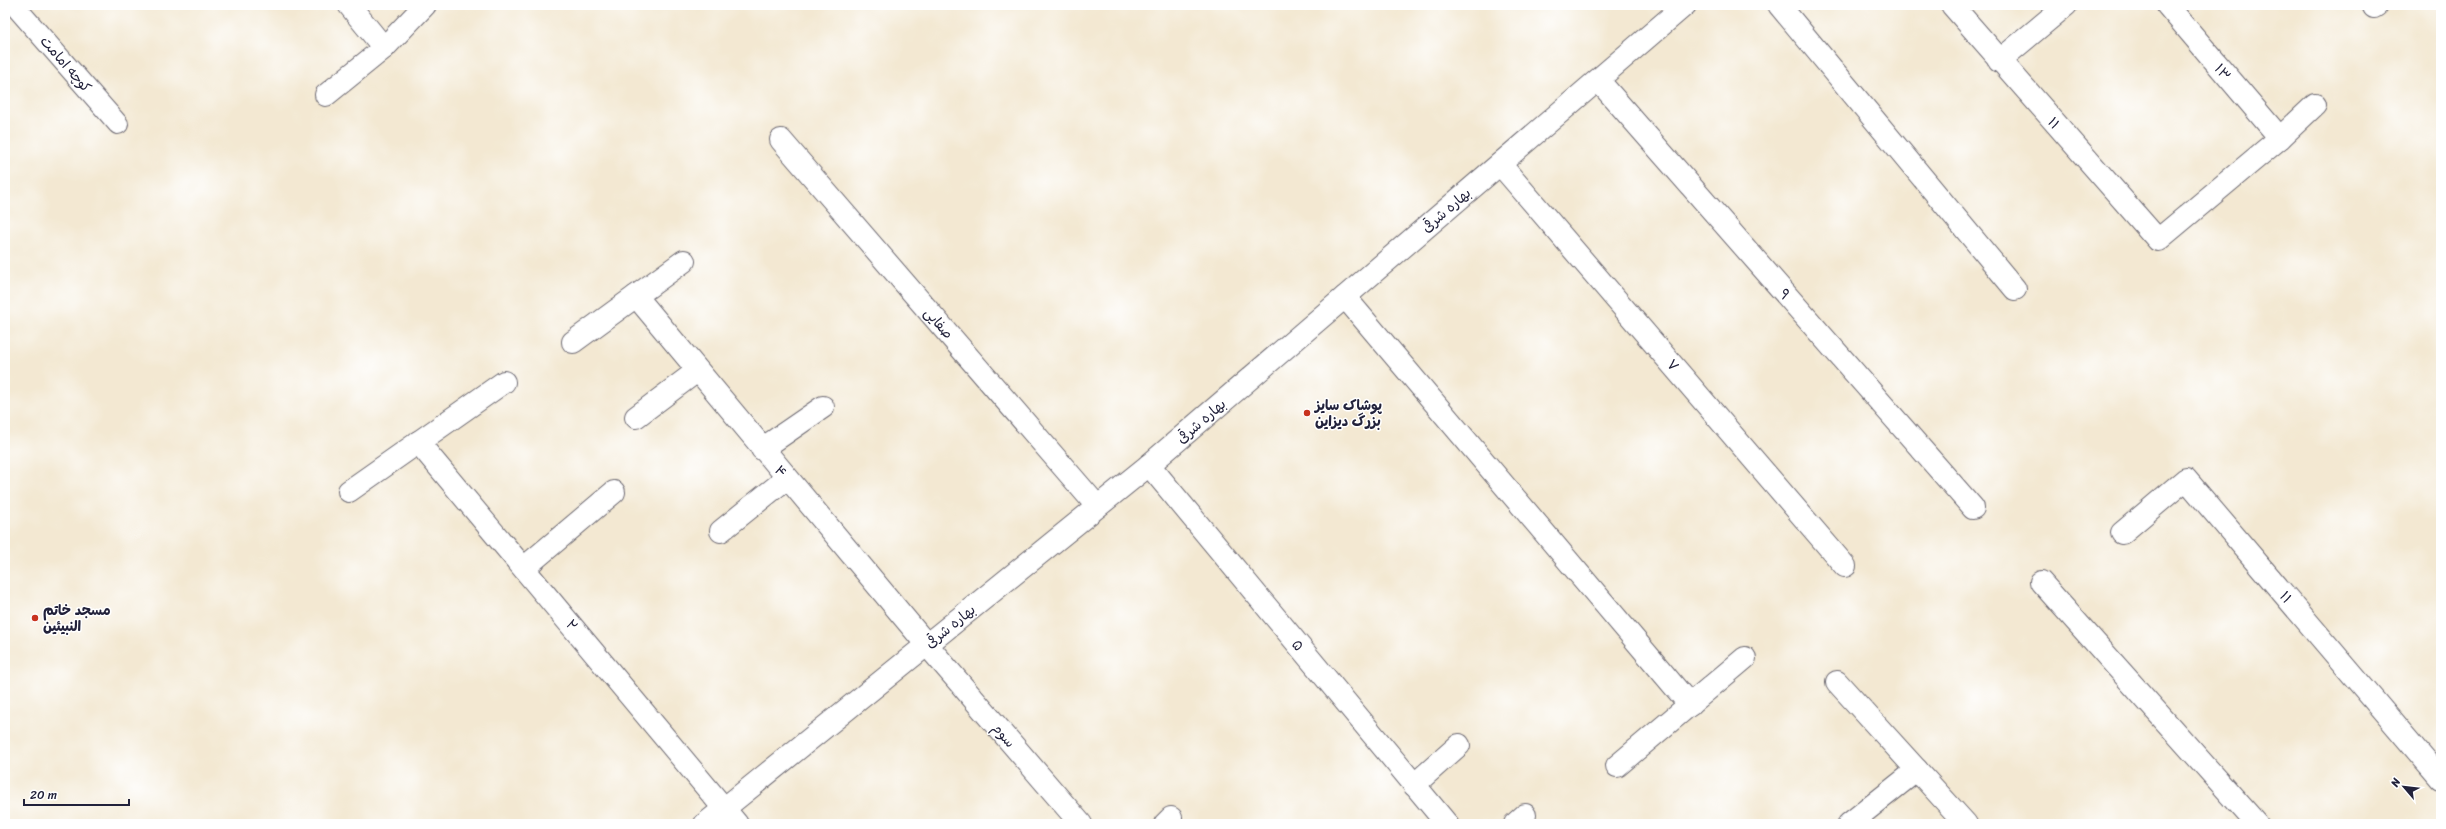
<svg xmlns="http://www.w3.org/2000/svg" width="2446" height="829" font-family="Sriracha,'Playpen Sans Arabic',sans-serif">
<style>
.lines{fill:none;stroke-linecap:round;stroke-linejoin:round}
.lane-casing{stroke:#6b6770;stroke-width:22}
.street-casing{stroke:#6b6770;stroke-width:24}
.secondary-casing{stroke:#6b6770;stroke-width:24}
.lane{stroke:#fff;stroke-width:20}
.street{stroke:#fff;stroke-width:22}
.secondary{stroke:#fff;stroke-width:22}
.poi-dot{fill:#c8321e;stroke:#fff;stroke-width:1.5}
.labels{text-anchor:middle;stroke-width:3;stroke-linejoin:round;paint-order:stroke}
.street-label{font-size:14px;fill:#22223b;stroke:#fff}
.poi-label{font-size:14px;font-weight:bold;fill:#22223b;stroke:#fff;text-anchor:start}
</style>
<rect width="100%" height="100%" fill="#fff"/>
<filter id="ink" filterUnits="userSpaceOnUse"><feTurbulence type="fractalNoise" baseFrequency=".025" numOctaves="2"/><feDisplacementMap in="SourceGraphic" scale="8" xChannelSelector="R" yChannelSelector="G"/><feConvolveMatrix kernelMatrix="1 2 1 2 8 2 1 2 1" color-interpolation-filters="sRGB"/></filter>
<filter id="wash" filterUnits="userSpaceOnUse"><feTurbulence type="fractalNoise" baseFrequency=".012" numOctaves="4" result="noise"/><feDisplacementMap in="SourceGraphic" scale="16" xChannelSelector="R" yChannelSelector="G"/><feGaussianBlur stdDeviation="0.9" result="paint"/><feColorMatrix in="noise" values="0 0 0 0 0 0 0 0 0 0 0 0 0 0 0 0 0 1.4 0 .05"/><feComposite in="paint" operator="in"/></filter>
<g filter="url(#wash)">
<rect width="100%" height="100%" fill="#f3e8d2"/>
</g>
<g filter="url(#ink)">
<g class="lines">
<defs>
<polyline id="lane" points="14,5 118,124"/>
<g id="street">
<polyline points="349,5 384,48"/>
<polyline points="1779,5 2015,289"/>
<polyline points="1952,5 2158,240 2280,138 2315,105"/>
<polyline points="2167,5 2280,138"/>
<polyline points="2374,7 2377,5"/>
<polyline points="1999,61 2066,5"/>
<polyline points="1598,80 1973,508"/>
<polyline points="326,95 384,48 425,5"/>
<polyline points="781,140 1097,506"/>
<polyline points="1500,164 1845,566"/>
<polyline points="636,296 927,645 1081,824"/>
<polyline points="1345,297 1690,705"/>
<polyline points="573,342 684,261"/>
<polyline points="636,417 697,371"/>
<polyline points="418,442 737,824"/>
<polyline points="762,449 823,407"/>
<polyline points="1149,465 1447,824"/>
<polyline points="349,491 504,382"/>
<polyline points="721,531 787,478"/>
<polyline points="2122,533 2186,479 2441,779"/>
<polyline points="524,568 614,492"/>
<polyline points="2041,582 2257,824"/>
<polyline points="1837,682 1966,824"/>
<polyline points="1617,766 1745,658"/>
<polyline points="1414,785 1459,745"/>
<polyline points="1165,824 1171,818"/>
<polyline points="1515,824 1525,815"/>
<polyline points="1849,824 1917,770"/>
</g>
<polyline id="secondary" points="705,824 1149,465 1685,5"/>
</defs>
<use href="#lane" class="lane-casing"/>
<use href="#street" class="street-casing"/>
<use href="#secondary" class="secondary-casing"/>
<use href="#lane" class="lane"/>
<use href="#street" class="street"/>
<use href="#secondary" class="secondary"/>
</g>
</g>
<g class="poi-dot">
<circle cx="1307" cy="413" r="4"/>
<circle cx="35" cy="618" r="4"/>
</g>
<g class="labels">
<g class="street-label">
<text transform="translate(66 64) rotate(49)" y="5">کوچه امامت</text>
<text transform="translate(2223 72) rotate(50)" y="5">۱۳</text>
<text transform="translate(2054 123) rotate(48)" y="5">۱۱</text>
<text transform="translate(1446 210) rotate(-41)" y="5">بهاره شرقی</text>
<text transform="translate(1785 294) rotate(49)" y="5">۹</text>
<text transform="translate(939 323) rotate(49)" y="5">صفایی</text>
<text transform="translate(1673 365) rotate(49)" y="5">۷</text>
<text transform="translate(1201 421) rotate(-41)" y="5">بهاره شرقی</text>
<text transform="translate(781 471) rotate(50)" y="5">۴</text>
<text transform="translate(2286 597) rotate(50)" y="5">۱۱</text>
<text transform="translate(572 625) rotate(50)" y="5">۲</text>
<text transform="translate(950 626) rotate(-39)" y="5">بهاره شرقی</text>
<text transform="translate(1298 645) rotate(50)" y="5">۵</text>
<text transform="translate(1004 735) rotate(49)" y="5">سوم</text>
</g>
<g class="poi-label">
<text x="1315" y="410">پوشاک سایز<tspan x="1315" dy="16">بزرگ دیزاین</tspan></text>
<text x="43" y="615">مسجد خاتم<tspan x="43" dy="16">النبیئین</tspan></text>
</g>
</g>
<rect width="2446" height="829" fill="none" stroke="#fff" stroke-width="20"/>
<g transform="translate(2404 787) rotate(298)" stroke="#ffffff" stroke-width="3" paint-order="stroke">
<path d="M0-3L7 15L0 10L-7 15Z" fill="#22223b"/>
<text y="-6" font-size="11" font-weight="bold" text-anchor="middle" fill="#22223b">N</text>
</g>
<path d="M24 799v6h105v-6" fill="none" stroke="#22223b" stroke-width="2"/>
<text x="30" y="799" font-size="12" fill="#22223b" stroke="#ffffff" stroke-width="3" paint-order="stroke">20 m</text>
</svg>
